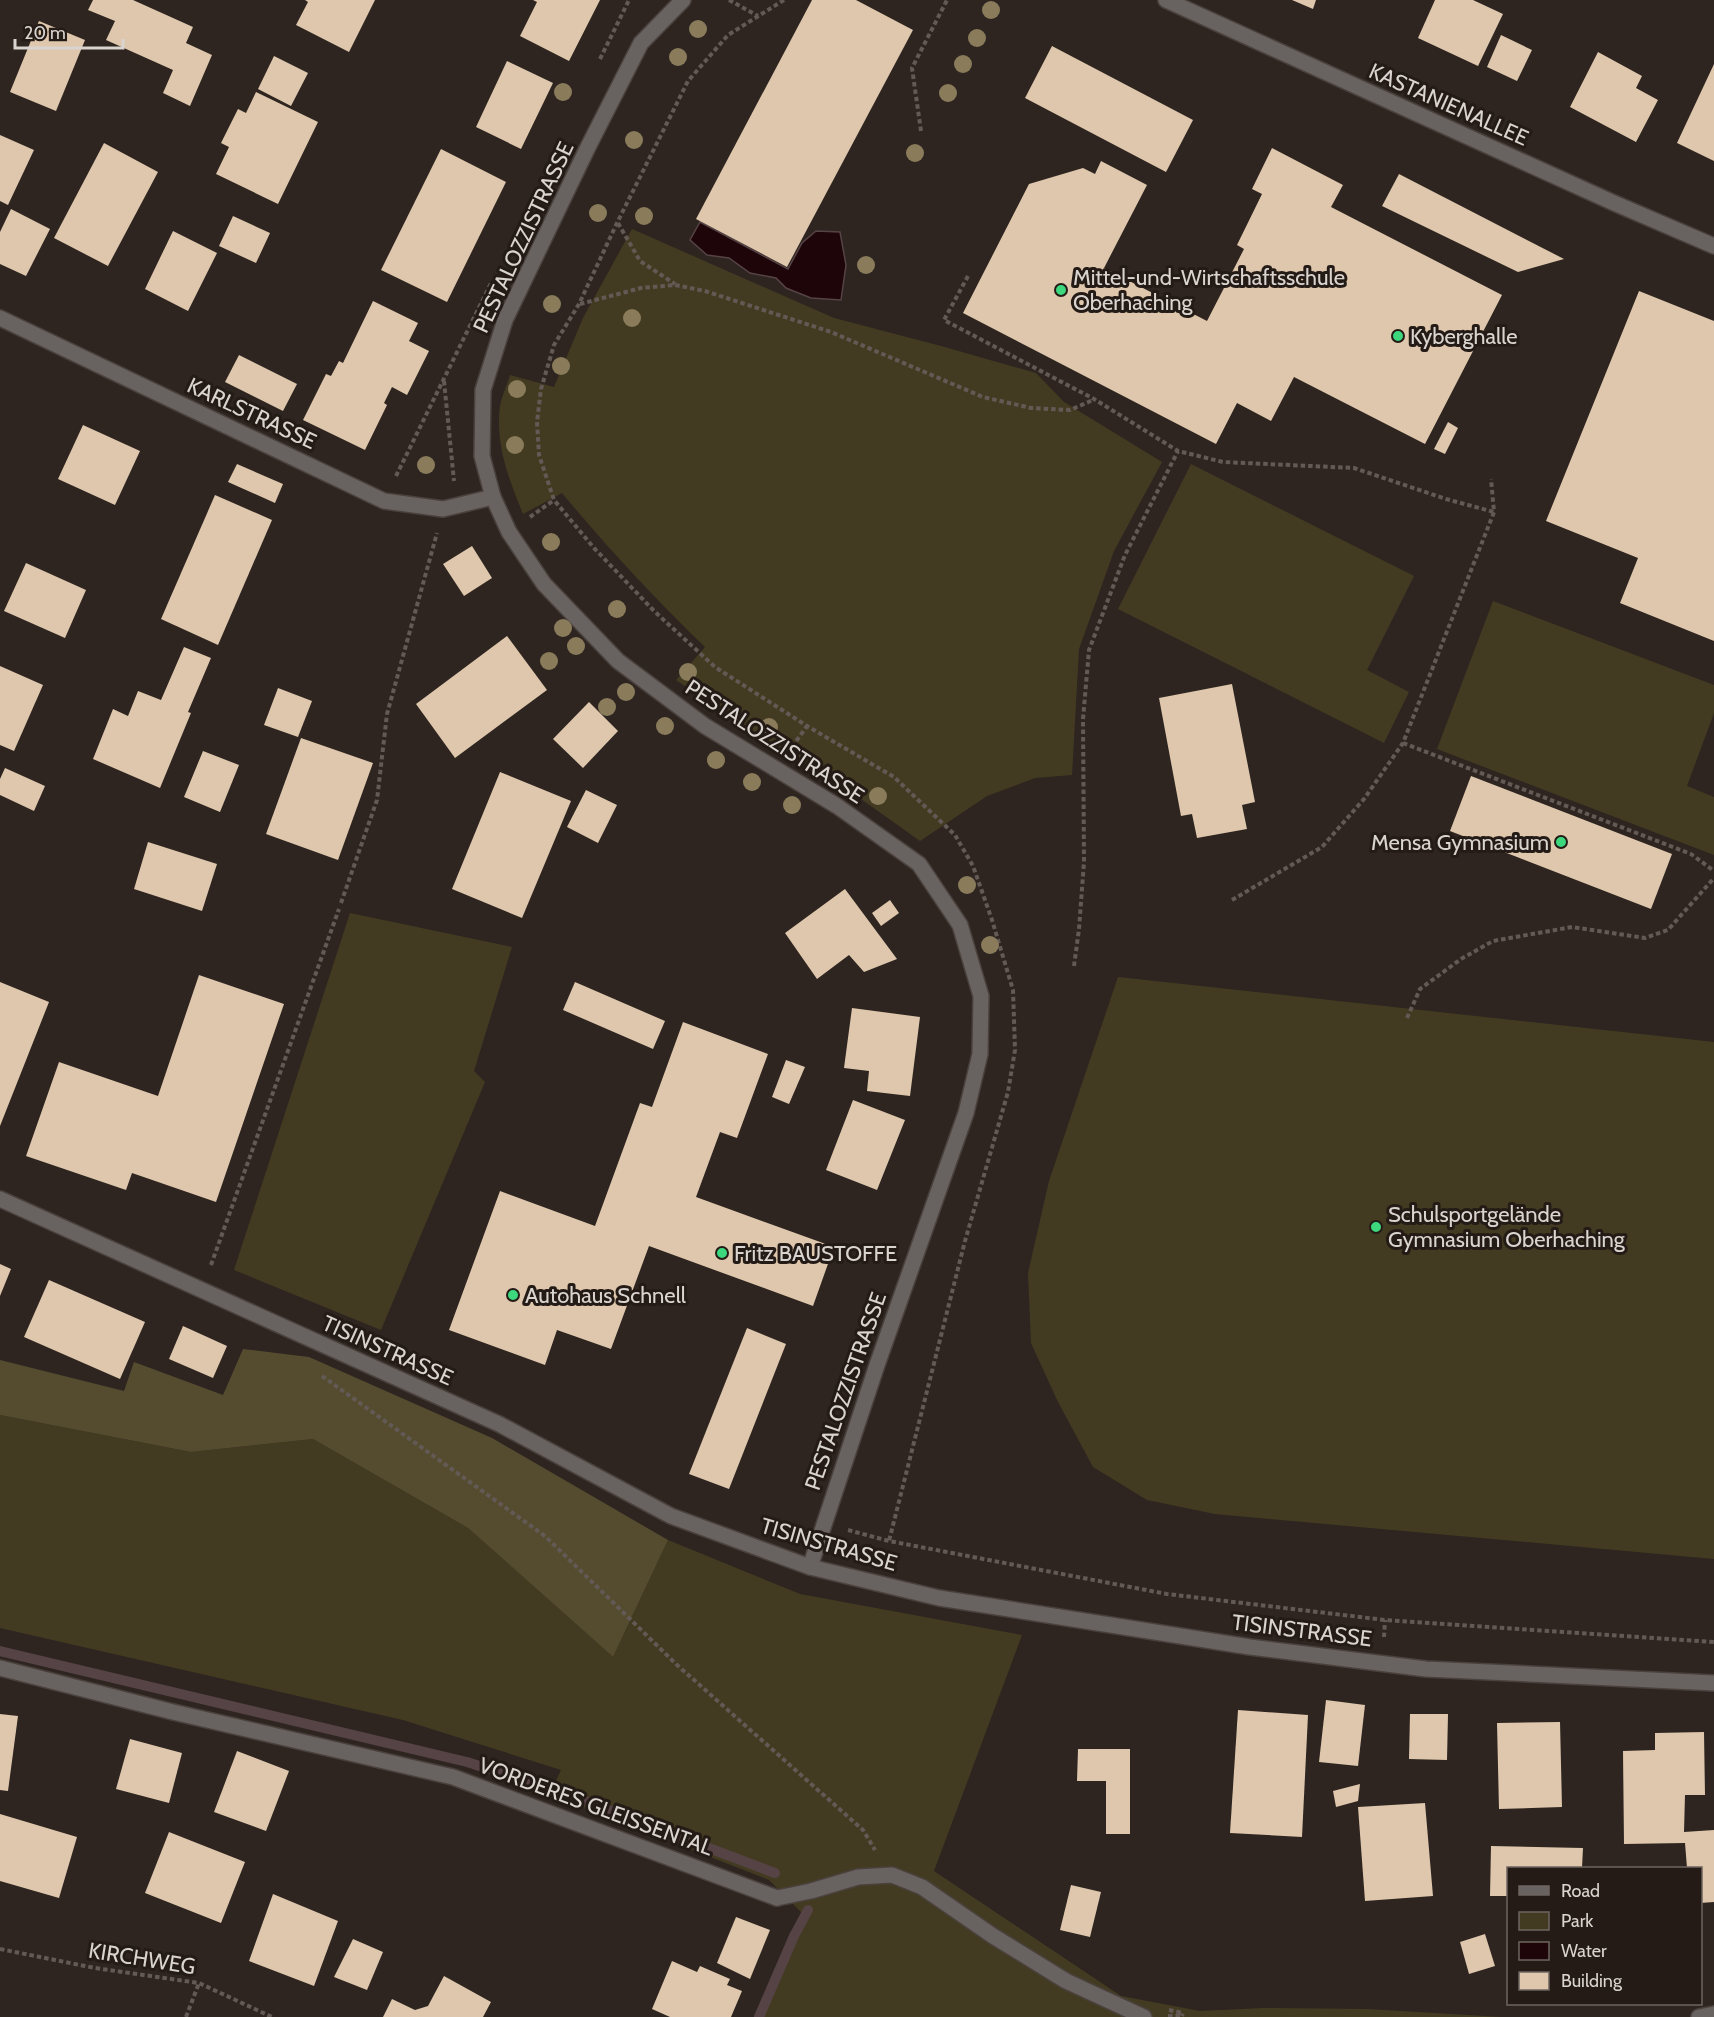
<svg xmlns="http://www.w3.org/2000/svg" width="1714" height="2017" font-family="Cabin,sans-serif">
<style>
.green{fill:#433b21}
.forest{fill:#554c30}
.water{fill:#1d050a;stroke:#564345;stroke-width:1.5}
.lines{fill:none;stroke-linecap:round;stroke-linejoin:round}
.stream{stroke:#564345;stroke-width:10}
.building{fill:#dec7ac}
.lane-casing{stroke:#4a413c;stroke-width:18}
.street-casing{stroke:#4a413c;stroke-width:18}
.path{stroke:#635a56;stroke-width:4;stroke-dasharray:4.5 3;stroke-linecap:butt}
.lane{stroke:#686261;stroke-width:15}
.street{stroke:#686261;stroke-width:15}
.tree{fill:#8a7c5b}
.poi-dot{fill:#3dd77e;stroke:#241b16;stroke-width:2}
.labels{text-anchor:middle;stroke-width:6;stroke-linejoin:round;paint-order:stroke}
.street-label{font-size:22px;fill:#dad4d0;stroke:#241b16}
.poi-label{font-size:22px;fill:#dad4d0;stroke:#241b16;text-anchor:start}
</style>
<rect width="100%" height="100%" fill="#2e2520"/>
<g class="green">
<path d="M632,229L834,318L941,346L1036,373L1064,402L1162,462L1114,551L1079,649L1072,775L1035,778L987,796L920,841L854,794L779,749L676,680L705,647C654,598 607,547 562,493L523,514C509,479 495,445 500,406C502,396 507,385 510,375L554,387L583,318Z"/>
<polygon points="1191,464 1414,576 1367,670 1409,692 1384,743 1118,609"/>
<polygon points="1493,601 1714,685 1714,713 1687,786 1714,797 1714,855 1437,749"/>
<polygon points="350,913 512,947 474,1071 485,1082 381,1330 234,1270"/>
<polygon points="1118,977 1714,1042 1714,1559 1215,1514 1147,1500 1093,1467 1058,1402 1031,1343 1028,1273 1049,1181"/>
<polygon points="0,1415 191,1452 313,1439 468,1528 613,1657 668,1540 800,1594 1022,1635 934,1871 1121,1996 1200,2011 1264,2008 1367,2009 1502,2017 756,2017 802,1913 769,1880 550,1794 561,1770 403,1720 0,1628"/>
</g>
<polygon class="forest" points="243,1349 309,1357 492,1438 668,1540 613,1657 468,1528 313,1439 191,1452 0,1415 0,1360 124,1391 134,1362 223,1395"/>
<polygon class="water" points="700,222 788,269 802,243 816,231 840,232 846,265 841,300 811,298 786,288 776,278 750,273 729,258 707,255 690,240"/>
<g class="lines">
<g class="stream">
<polyline points="0,1651 467,1762 558,1791 775,1873"/>
<polyline points="759,2017 794,1936 808,1910"/>
</g>
</g>
<g class="building">
<polygon points="93,0 133,0 193,27 186,43 212,55 190,106 163,93 173,70 106,40 115,21 88,10"/>
<polygon points="305,0 375,0 349,52 296,25 308,2"/>
<polygon points="533,0 600,0 569,61 520,36 537,2"/>
<polygon points="812,0 856,0 913,30 787,267 696,219"/>
<polygon points="1292,0 1316,0 1313,9"/>
<polygon points="1435,0 1473,0 1503,14 1478,66 1418,38"/>
<polygon points="39,21 85,40 56,111 10,92"/>
<polygon points="1501,35 1532,50 1517,81 1487,67"/>
<polygon points="1052,46 1193,120 1166,172 1025,98"/>
<polygon points="1598,52 1642,76 1636,88 1658,100 1636,142 1570,107"/>
<polygon points="274,56 308,73 291,106 258,89"/>
<polygon points="507,61 553,83 521,149 476,127"/>
<polygon points="1714,64 1714,161 1677,143"/>
<polygon points="256,92 318,122 278,204 216,174 229,147 221,143 238,109 246,113"/>
<polygon points="0,135 34,150 8,205 0,201"/>
<polygon points="104,143 158,172 108,266 54,238"/>
<polygon points="1272,148 1343,185 1331,207 1502,295 1425,444 1294,377 1271,421 1237,403 1216,444 963,313 1029,184 1083,168 1095,174 1101,161 1147,185 1104,268 1207,321 1244,249 1237,245 1262,194 1252,189"/>
<polygon points="441,149 506,182 447,302 381,270"/>
<polygon points="1399,174 1564,259 1518,272 1382,206"/>
<polygon points="11,209 50,229 26,276 0,264 0,232"/>
<polygon points="233,216 270,233 256,263 219,246"/>
<polygon points="173,231 217,253 188,311 145,289"/>
<polygon points="1639,291 1714,321 1714,641 1620,603 1638,558 1546,521"/>
<polygon points="373,301 418,323 409,341 429,351 407,395 392,387 384,403 387,405 365,450 303,420 326,374 331,376 339,361 343,363"/>
<polygon points="239,355 297,384 283,411 225,382"/>
<polygon points="1448,422 1458,428 1445,454 1434,449"/>
<polygon points="83,425 140,451 115,505 58,479"/>
<polygon points="237,464 283,484 275,503 228,482"/>
<polygon points="215,495 272,520 218,645 161,619"/>
<polygon points="472,546 492,578 464,596 443,564"/>
<polygon points="26,563 86,590 65,638 4,611"/>
<polygon points="507,636 547,690 455,758 416,704"/>
<polygon points="184,647 211,658 188,712 191,713 160,788 93,759 113,709 128,716 138,691 161,700"/>
<polygon points="0,666 43,685 14,751 0,745"/>
<polygon points="1232,684 1255,802 1242,805 1247,829 1197,838 1192,814 1181,816 1159,698"/>
<polygon points="278,688 312,701 298,737 264,725"/>
<polygon points="589,702 618,731 583,768 553,739"/>
<polygon points="301,738 373,763 338,860 266,834"/>
<polygon points="203,751 239,765 220,812 184,797"/>
<polygon points="5,768 45,786 34,811 0,795 0,779"/>
<polygon points="500,772 571,801 522,918 452,889"/>
<polygon points="1471,776 1672,854 1651,909 1450,831"/>
<polygon points="586,790 617,805 598,843 567,827"/>
<polygon points="148,842 217,864 202,911 134,889"/>
<polygon points="845,889 897,959 864,972 849,955 817,979 785,933"/>
<polygon points="890,900 899,913 881,926 872,913"/>
<polygon points="199,975 284,1004 216,1202 132,1173 126,1190 26,1156 59,1062 158,1096"/>
<polygon points="0,982 49,1002 0,1126"/>
<polygon points="575,982 665,1021 653,1049 563,1010"/>
<polygon points="852,1008 920,1017 910,1096 867,1091 869,1071 844,1068"/>
<polygon points="683,1022 768,1054 737,1138 720,1132 696,1197 834,1247 813,1306 649,1246 611,1349 557,1330 545,1365 449,1330 500,1191 595,1226 640,1103 652,1107"/>
<polygon points="786,1060 805,1067 789,1104 772,1097"/>
<polygon points="853,1100 905,1120 877,1190 826,1170"/>
<polygon points="0,1264 11,1269 0,1296"/>
<polygon points="49,1280 145,1322 120,1379 24,1337"/>
<polygon points="183,1326 227,1346 213,1378 169,1359"/>
<polygon points="747,1328 786,1344 729,1489 689,1474"/>
<polygon points="1326,1700 1365,1705 1358,1766 1319,1762"/>
<polygon points="1238,1710 1308,1715 1302,1837 1230,1833"/>
<polygon points="0,1714 18,1716 8,1791 0,1790"/>
<polygon points="1410,1714 1448,1714 1447,1760 1409,1759"/>
<polygon points="1560,1722 1562,1807 1499,1809 1497,1723"/>
<polygon points="1704,1732 1705,1795 1685,1795 1684,1832 1714,1830 1714,1902 1700,1903 1700,1868 1687,1868 1685,1843 1624,1844 1623,1751 1655,1750 1655,1733"/>
<polygon points="130,1739 182,1753 169,1803 116,1789"/>
<polygon points="1078,1749 1130,1749 1130,1834 1106,1834 1106,1781 1077,1781"/>
<polygon points="237,1751 289,1771 266,1831 214,1812"/>
<polygon points="1360,1784 1358,1801 1336,1807 1333,1791"/>
<polygon points="1425,1803 1433,1896 1365,1901 1358,1807"/>
<polygon points="0,1814 77,1837 59,1898 0,1881"/>
<polygon points="169,1832 245,1862 221,1923 145,1893"/>
<polygon points="1491,1846 1583,1848 1582,1868 1508,1868 1508,1896 1490,1896"/>
<polygon points="1071,1885 1101,1892 1090,1937 1060,1930"/>
<polygon points="273,1894 338,1921 314,1986 249,1961"/>
<polygon points="736,1917 770,1930 750,1979 717,1963"/>
<polygon points="1485,1934 1495,1966 1469,1974 1460,1942"/>
<polygon points="353,1939 383,1952 367,1990 334,1977"/>
<polygon points="672,1961 697,1972 700,1966 730,1979 727,1985 742,1991 731,2017 670,2017 652,2009"/>
<polygon points="444,1976 491,2002 483,2017 383,2017 392,1999 415,2010 428,2006"/>
</g>
<g class="lines">
<defs>
<g id="lane">
<polyline points="777,1898 811,1891 858,1877 892,1875 922,1887 993,1936 1066,1981 1144,2017"/>
<polyline points="1699,2017 1714,2014"/>
</g>
<g id="street">
<polyline points="683,0 641,43 587,149 505,320 483,390 482,456 493,497 509,532 544,584 618,661 705,726 837,806 919,864 960,925 981,996 980,1054 966,1113 877,1365 810,1567"/>
<polyline points="1166,0 1614,203 1714,246"/>
<polyline points="0,318 384,501 443,509 493,497"/>
<polyline points="0,1199 499,1424 671,1516 810,1567 939,1598 1250,1647 1426,1669 1714,1683"/>
<polyline points="0,1668 173,1712 453,1777 777,1898"/>
</g>
</defs>
<use href="#lane" class="lane-casing"/>
<use href="#street" class="street-casing"/>
<g class="path">
<polyline points="729,0 758,16"/>
<polyline points="784,0 728,35 688,81 617,223 579,304 554,345 541,389 537,422 539,455 554,500 594,548 654,611 715,667 807,726 894,777 955,835 973,866 992,920 1013,990 1015,1050 1008,1092 965,1241 889,1541"/>
<polyline points="600,59 629,0"/>
<polyline points="921,131 912,68 947,0"/>
<polyline points="618,223 640,261 675,284"/>
<polyline points="968,276 944,320 1094,399 1178,451 1223,462 1354,468 1446,499 1494,512"/>
<polyline points="580,304 641,288 675,285 705,291 831,332 983,397 1031,408 1070,410 1093,400"/>
<polyline points="444,381 454,481"/>
<polyline points="396,476 492,281"/>
<polyline points="530,517 554,500"/>
<polyline points="1403,743 1691,854 1714,871"/>
<polyline points="792,747 807,726"/>
<polyline points="1232,900 1322,847 1364,799 1403,743 1494,512 1491,479"/>
<polyline points="341,903 377,800 387,714 437,533"/>
<polyline points="1074,966 1079,929 1084,862 1083,719 1089,650 1125,555 1178,451"/>
<polyline points="1407,1018 1420,989 1461,959 1493,941 1572,927 1645,938 1668,930 1714,878"/>
<polyline points="211,1265 339,909"/>
<polyline points="322,1376 545,1536 676,1664 863,1830 875,1850"/>
<polyline points="848,1530 889,1541 1167,1594 1385,1620 1714,1642"/>
<polyline points="1384,1637 1385,1620"/>
<polyline points="0,1949 95,1968 199,1983 272,2017"/>
<polyline points="1169,2010 1183,2013 1182,2016"/>
<polyline points="1168,2016 1182,2016"/>
<polyline points="186,2017 199,1983"/>
</g>
<use href="#lane" class="lane"/>
<use href="#street" class="street"/>
</g>
<g class="tree">
<circle cx="991" cy="10" r="9"/>
<circle cx="698" cy="29" r="9"/>
<circle cx="977" cy="38" r="9"/>
<circle cx="678" cy="57" r="9"/>
<circle cx="963" cy="64" r="9"/>
<circle cx="563" cy="92" r="9"/>
<circle cx="948" cy="93" r="9"/>
<circle cx="634" cy="140" r="9"/>
<circle cx="915" cy="153" r="9"/>
<circle cx="598" cy="213" r="9"/>
<circle cx="644" cy="216" r="9"/>
<circle cx="866" cy="265" r="9"/>
<circle cx="552" cy="304" r="9"/>
<circle cx="632" cy="318" r="9"/>
<circle cx="561" cy="366" r="9"/>
<circle cx="517" cy="389" r="9"/>
<circle cx="515" cy="445" r="9"/>
<circle cx="426" cy="465" r="9"/>
<circle cx="551" cy="542" r="9"/>
<circle cx="617" cy="609" r="9"/>
<circle cx="563" cy="628" r="9"/>
<circle cx="576" cy="646" r="9"/>
<circle cx="549" cy="661" r="9"/>
<circle cx="688" cy="672" r="9"/>
<circle cx="626" cy="692" r="9"/>
<circle cx="607" cy="707" r="9"/>
<circle cx="665" cy="726" r="9"/>
<circle cx="769" cy="727" r="9"/>
<circle cx="716" cy="760" r="9"/>
<circle cx="752" cy="782" r="9"/>
<circle cx="878" cy="796" r="9"/>
<circle cx="792" cy="805" r="9"/>
<circle cx="967" cy="885" r="9"/>
<circle cx="990" cy="945" r="9"/>
</g>
<g class="poi-dot">
<circle cx="1061" cy="290" r="6"/>
<circle cx="1398" cy="336" r="6"/>
<circle cx="1561" cy="842" r="6"/>
<circle cx="1376" cy="1227" r="6"/>
<circle cx="722" cy="1253" r="6"/>
<circle cx="513" cy="1295" r="6"/>
</g>
<g class="labels">
<g class="street-label">
<text transform="translate(1449 104) rotate(24)" y="8">KASTANIENALLEE</text>
<text transform="translate(523 237) rotate(-65)" y="8">PESTALOZZISTRASSE</text>
<text transform="translate(252 413) rotate(25)" y="8">KARLSTRASSE</text>
<text transform="translate(775 741) rotate(33)" y="8">PESTALOZZISTRASSE</text>
<text transform="translate(388 1350) rotate(24)" y="8">TISINSTRASSE</text>
<text transform="translate(845 1391) rotate(-71)" y="8">PESTALOZZISTRASSE</text>
<text transform="translate(829 1544) rotate(16)" y="8">TISINSTRASSE</text>
<text transform="translate(1302 1630) rotate(7)" y="8">TISINSTRASSE</text>
<text transform="translate(596 1806) rotate(20)" y="8">VORDERES GLEISSENTAL</text>
<text transform="translate(142 1958) rotate(9)" y="8">KIRCHWEG</text>
</g>
<g class="poi-label">
<text x="1073" y="285">Mittel-und-Wirtschaftsschule<tspan x="1073" dy="25">Oberhaching</tspan></text>
<text x="1410" y="344">Kyberghalle</text>
<text x="1549" y="850" text-anchor="end">Mensa Gymnasium</text>
<text x="1388" y="1222">Schulsportgelände<tspan x="1388" dy="25">Gymnasium Oberhaching</tspan></text>
<text x="734" y="1261">Fritz BAUSTOFFE</text>
<text x="525" y="1303">Autohaus Schnell</text>
</g>
</g>
<rect x="1507" y="1867" width="195" height="138" fill="#241b16" stroke="#6d6560" stroke-width="1.5"/>
<rect x="1519" y="1886" width="30" height="9" fill="#686261" stroke="#6d6560" stroke-width="1.5"/>
<text x="1561" y="1897" font-size="18" fill="#dad4d0">Road</text>
<rect x="1519" y="1912" width="30" height="18" fill="#433b21" stroke="#6d6560" stroke-width="1.5"/>
<text x="1561" y="1927" font-size="18" fill="#dad4d0">Park</text>
<rect x="1519" y="1942" width="30" height="18" fill="#1d050a" stroke="#6d6560" stroke-width="1.5"/>
<text x="1561" y="1957" font-size="18" fill="#dad4d0">Water</text>
<rect x="1519" y="1972" width="30" height="18" fill="#dec7ac" stroke="#6d6560" stroke-width="1.5"/>
<text x="1561" y="1987" font-size="18" fill="#dad4d0">Building</text>
<path d="M15 39v9h108v-9" fill="none" stroke="#dad4d0" stroke-width="3"/>
<text x="24" y="39" font-size="18" fill="#dad4d0" stroke="#241b16" stroke-width="4.5" paint-order="stroke">20 m</text>
</svg>
